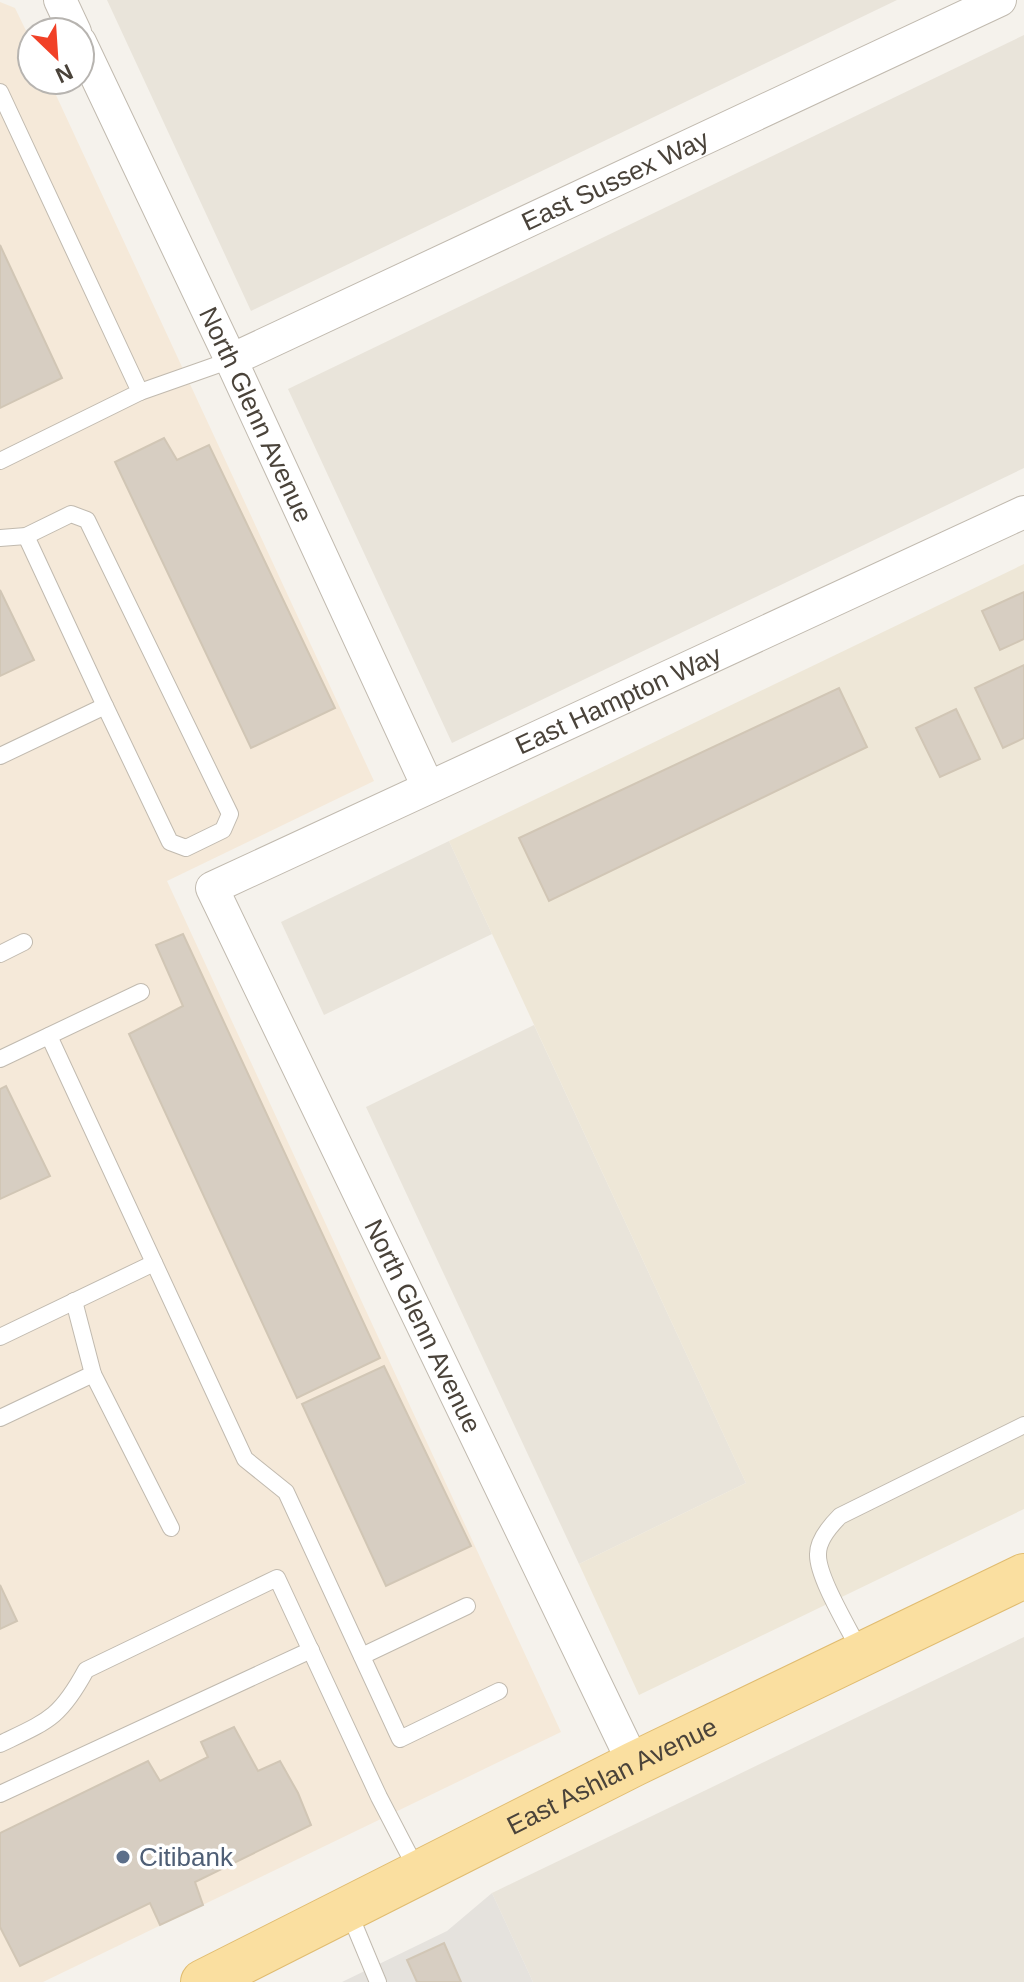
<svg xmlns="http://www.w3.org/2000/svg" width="1024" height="1982" font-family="Helvetica,sans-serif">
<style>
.residential{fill:#e9e4da}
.commercial{fill:#f5e9d9}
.industrial{fill:#e5e2dd}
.education{fill:#eee7d7}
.building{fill:#d7cec2;stroke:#d1c6b5;stroke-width:2}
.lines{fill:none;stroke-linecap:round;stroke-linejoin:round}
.lane-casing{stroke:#c1baaf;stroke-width:18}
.street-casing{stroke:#c1baaf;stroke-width:34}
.primary-casing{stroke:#e0bc70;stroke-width:46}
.lane{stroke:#fff;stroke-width:16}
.street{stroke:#fff;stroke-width:32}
.primary{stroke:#fadfa0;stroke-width:44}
.service-dot{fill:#5c6f8a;stroke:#fff;stroke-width:3}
.labels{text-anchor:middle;stroke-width:7;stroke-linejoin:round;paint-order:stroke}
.street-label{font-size:26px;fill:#4a433a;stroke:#fff}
.service-label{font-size:26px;fill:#4e5e75;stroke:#fff;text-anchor:start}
</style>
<rect width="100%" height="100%" fill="#f5f2ec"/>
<g class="residential">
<polygon points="107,0 897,0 251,311"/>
<polygon points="1024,35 1024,468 452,743 288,389"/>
<polygon points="449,841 492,934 324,1015 281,922"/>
<polygon points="534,1025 746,1483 579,1564 366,1107"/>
<polygon points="1024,1637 1024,1982 533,1982 492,1893"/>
</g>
<polygon class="commercial" points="0,2 15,8 32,43 32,80 49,80 374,781 167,881 561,1732 43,1982 0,1982"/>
<polygon class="industrial" points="492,1893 533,1982 342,1982 447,1931"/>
<polygon class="education" points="1024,564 1024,1509 639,1695 579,1564 746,1483 449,841"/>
<g class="building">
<polygon points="0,245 62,378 0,408"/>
<polygon points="164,438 177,460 209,445 335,708 251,748 115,462"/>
<polygon points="0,590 34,660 0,676"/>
<polygon points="1024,592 1024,639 1000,650 982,611"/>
<polygon points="1024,665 1024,738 1003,748 975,688"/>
<polygon points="839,688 867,747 549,901 519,838"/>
<polygon points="956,709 980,759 940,777 916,728"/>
<polygon points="183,934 380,1358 297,1398 129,1034 183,1006 156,945"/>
<polygon points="6,1086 50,1176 0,1199 0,1089"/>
<polygon points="384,1366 471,1546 386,1586 302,1404"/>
<polygon points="0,1585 17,1621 0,1629"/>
<polygon points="234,1727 258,1771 280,1761 298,1793 311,1825 195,1882 203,1905 160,1925 150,1903 20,1966 0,1927 0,1833 148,1761 160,1781 208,1757 201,1742"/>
<polygon points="444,1943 461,1982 417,1982 407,1960"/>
</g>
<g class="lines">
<defs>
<g id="lane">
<polyline points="0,92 140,392 0,461"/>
<polyline points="140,392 231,360"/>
<polyline points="26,536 105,706"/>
<polyline points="0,538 26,536 71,514 87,520 230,814 223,830 186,848 170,842 105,706 0,756"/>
<polyline points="0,954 24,942"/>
<polyline points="49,1036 245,1459 286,1492 400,1739 499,1691"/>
<polyline points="0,1059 141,992"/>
<polyline points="74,1301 93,1374 171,1528"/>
<polyline points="0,1337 154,1263"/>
<polyline points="0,1418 93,1374"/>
<path d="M861,1653C850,1630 817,1577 818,1554C818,1540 831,1525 840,1516L1024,1425"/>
<polyline points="362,1656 467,1606"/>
<path d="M0,1744C48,1721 60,1718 86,1670L277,1578L379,1797L418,1872"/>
<polyline points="0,1794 311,1650"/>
<polyline points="348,1910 378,1982"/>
</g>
<g id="street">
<polyline points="60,0 75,32"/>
<path id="s1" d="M80,42L231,360L428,787"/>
<path id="s2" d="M231,360L1000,0"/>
<path id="s3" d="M634,1764L212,888L1024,512"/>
</g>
<g id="primary">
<path id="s4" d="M203,1982L634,1764L1024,1576"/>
</g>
</defs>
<use href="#lane" class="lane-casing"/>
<use href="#street" class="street-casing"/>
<use href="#primary" class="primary-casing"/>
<use href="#lane" class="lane"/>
<use href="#street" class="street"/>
<use href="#primary" class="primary"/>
</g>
<circle class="service-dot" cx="123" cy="1857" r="8"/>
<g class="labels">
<g class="street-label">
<text dy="9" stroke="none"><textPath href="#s2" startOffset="424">East Sussex Way</textPath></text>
<text dy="9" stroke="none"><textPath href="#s1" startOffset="412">North Glenn Avenue</textPath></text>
<text dy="9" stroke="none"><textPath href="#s3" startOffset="1420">East Hampton Way</textPath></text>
<text transform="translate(423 1326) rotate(64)" y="9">North Glenn Avenue</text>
<text dy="9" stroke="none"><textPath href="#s4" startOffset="458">East Ashlan Avenue</textPath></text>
</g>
<g class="service-label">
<text x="139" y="1866">Citibank</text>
</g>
</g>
<g transform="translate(56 56) rotate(155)"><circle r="38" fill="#ffffff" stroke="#b7b4b0" stroke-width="2"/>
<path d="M0-6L14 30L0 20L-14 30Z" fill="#f14127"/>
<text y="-12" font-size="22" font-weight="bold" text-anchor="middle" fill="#4a433a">N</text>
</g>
</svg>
